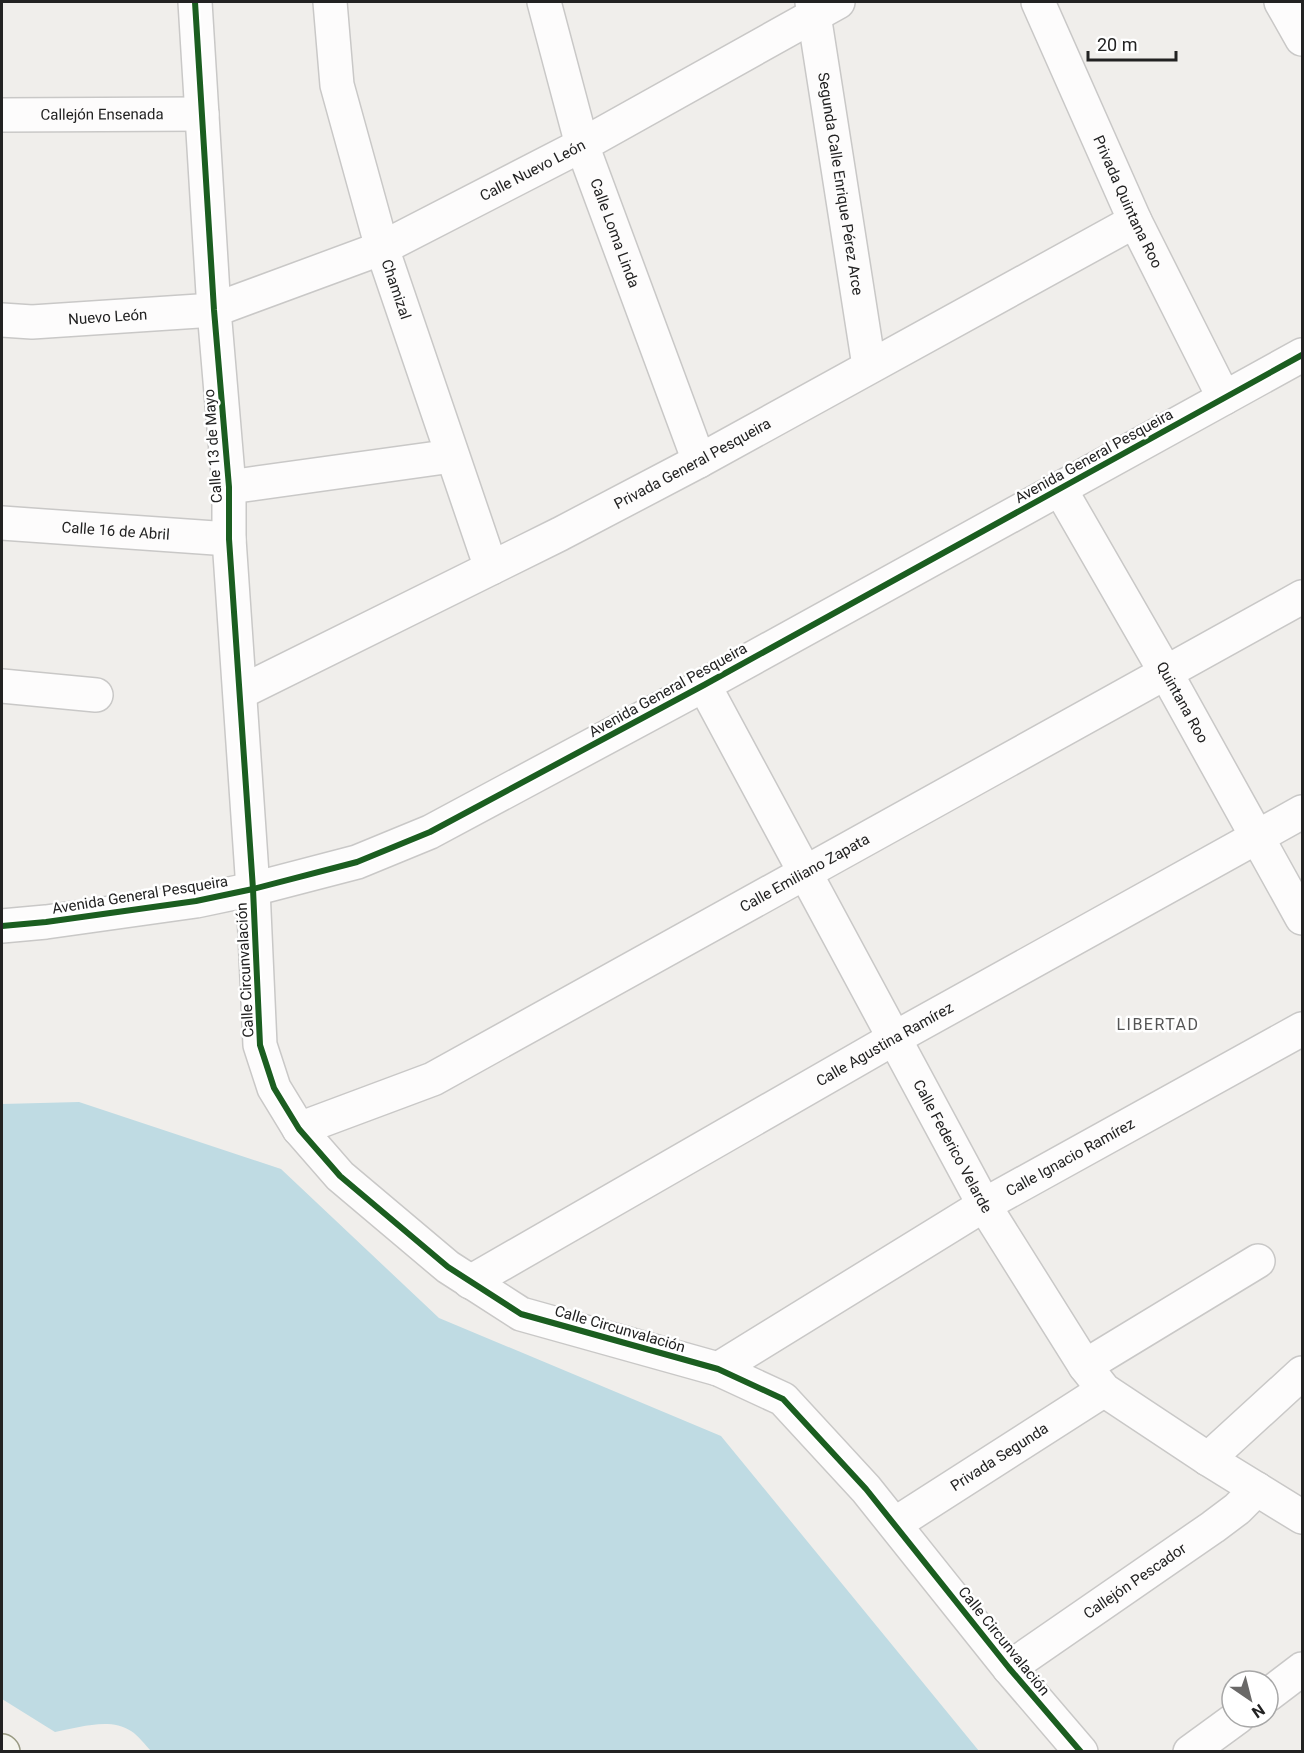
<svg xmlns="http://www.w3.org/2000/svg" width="1304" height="1753" font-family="Roboto,sans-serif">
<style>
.water{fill:#bfdbe3}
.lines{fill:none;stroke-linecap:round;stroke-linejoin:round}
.minor-casing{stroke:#c9c8c7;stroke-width:36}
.tertiary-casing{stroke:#c9c8c7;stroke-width:36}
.secondary-casing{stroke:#999a82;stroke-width:36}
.minor{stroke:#fdfcfc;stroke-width:33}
.tertiary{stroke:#fdfcfc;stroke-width:33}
.secondary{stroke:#f4f4ed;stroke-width:33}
.cycleway-casing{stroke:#fff;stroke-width:10}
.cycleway{stroke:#1b5e20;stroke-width:6}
.labels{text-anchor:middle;stroke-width:5;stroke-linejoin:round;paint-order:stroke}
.street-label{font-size:15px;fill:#222;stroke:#fff}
.neighbourhood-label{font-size:16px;letter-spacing:1.5px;fill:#555;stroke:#fff}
</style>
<rect width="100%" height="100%" fill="#f0eeeb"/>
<path class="water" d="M79,1102L281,1169L439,1318L721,1436L979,1751H151C145,1745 139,1736 131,1731C109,1717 79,1728 55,1732L2,1699V1104Z"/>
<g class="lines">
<defs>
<g id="minor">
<polyline points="195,2 214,310 229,487 229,539 253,889 260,1045 274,1088 299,1129 340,1176 448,1267 521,1314 718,1369 783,1399 866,1489 1009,1668 1081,1752"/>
<path id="s1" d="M330,2L337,85L382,248L491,568"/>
<path id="s2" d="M544,2L582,145L699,461"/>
<path id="s3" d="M812,2L869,366"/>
<path id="s4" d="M1038,2L1135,221L1224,398"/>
<polyline points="1281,2 1302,39"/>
<path id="s5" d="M2,115L202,114"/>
<path id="s6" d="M2,320L32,322L214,310L382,248L582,145L838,2"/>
<polyline points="229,487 452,456"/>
<path id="s7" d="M1060,489L1166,673L1302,918"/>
<path id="s8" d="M2,523L229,539"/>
<path id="s9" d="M704,685L984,1205L1085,1366L1104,1390L1208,1459L1302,1517"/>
<polyline points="2,686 96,695"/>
<path id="s10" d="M241,692L560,534L699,461L1135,221"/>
<path id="s11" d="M299,1129L433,1079L1302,597"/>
<path id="s12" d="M470,1282L893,1039L1302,812"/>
<polyline points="1085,1366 1258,1261"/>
<path id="s13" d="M718,1369L984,1205L1302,1029"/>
<polyline points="1208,1459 1302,1373"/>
<path id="s14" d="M895,1524L1104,1390"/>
<path id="s15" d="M1009,1668L1213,1527L1237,1509L1257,1489"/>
<polyline points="1268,1695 1302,1669"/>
<polyline points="1190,1752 1238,1717"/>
</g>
<polyline id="tertiary" points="2,926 46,922 196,901 253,889 357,862 430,832 704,685 1302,355"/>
<polyline id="secondary" points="2,1751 3,1752"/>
</defs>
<use href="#minor" class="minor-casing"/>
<use href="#tertiary" class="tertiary-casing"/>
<use href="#secondary" class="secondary-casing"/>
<use href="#minor" class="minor"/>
<use href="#tertiary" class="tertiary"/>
<use href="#secondary" class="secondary"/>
<defs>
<g id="cycleway">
<polyline points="195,2 214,310 229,487 229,539 253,889 260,1045 274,1088 299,1129 340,1176 448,1267 521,1314 718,1369 783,1399 866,1489 1009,1668 1081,1752"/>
<polyline points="2,926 46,922 196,901 253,889 357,862 430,832 704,685 1302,355"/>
</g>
</defs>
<use href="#cycleway" class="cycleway-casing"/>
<use href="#cycleway" class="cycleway"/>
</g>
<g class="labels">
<g class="street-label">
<text dy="5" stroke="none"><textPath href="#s5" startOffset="100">Callejón Ensenada</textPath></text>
<text dy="5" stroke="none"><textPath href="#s6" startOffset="561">Calle Nuevo León</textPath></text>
<text dy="5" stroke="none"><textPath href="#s3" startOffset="184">Segunda Calle Enrique Pérez Arce</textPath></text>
<text dy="5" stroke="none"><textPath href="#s4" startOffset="219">Privada Quintana Roo</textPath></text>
<text dy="5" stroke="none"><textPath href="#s2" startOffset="242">Calle Loma Linda</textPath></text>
<text dy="5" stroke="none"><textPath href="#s1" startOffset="296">Chamizal</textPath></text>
<text dy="5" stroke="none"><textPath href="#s6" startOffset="106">Nuevo León</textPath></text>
<text transform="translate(213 446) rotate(-94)" y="5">Calle 13 de Mayo</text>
<text transform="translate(1094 456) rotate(-29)" y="5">Avenida General Pesqueira</text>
<text dy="5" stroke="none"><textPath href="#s10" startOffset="506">Privada General Pesqueira</textPath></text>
<text dy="5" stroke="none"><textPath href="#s8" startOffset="114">Calle 16 de Abril</textPath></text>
<text transform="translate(668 690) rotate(-29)" y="5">Avenida General Pesqueira</text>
<text dy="5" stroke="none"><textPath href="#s7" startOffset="246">Quintana Roo</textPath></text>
<text dy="5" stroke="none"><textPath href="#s11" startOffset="568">Calle Emiliano Zapata</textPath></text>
<text transform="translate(140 895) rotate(-9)" y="5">Avenida General Pesqueira</text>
<text transform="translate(245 970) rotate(-93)" y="5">Calle Circunvalación</text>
<text dy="5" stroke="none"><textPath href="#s12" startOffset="478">Calle Agustina Ramírez</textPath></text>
<text dy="5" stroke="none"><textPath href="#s9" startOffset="524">Calle Federico Velarde</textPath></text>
<text dy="5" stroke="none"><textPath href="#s13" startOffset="411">Calle Ignacio Ramírez</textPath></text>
<text transform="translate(620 1329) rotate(16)" y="5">Calle Circunvalación</text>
<text dy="5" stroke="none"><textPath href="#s14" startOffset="124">Privada Segunda</textPath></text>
<text dy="5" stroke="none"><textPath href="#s15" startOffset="153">Callejón Pescador</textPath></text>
<text transform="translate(1004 1641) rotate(51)" y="5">Calle Circunvalación</text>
</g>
<g class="neighbourhood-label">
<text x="1158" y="1030">LIBERTAD</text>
</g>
</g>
<rect width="1304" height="1753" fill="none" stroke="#222222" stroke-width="6"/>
<g transform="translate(1250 1699) rotate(145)"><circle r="28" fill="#ffffff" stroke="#a7a7a7" stroke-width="1.5"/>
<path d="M0-4.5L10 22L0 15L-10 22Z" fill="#6a6968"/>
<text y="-9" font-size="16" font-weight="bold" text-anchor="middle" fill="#222222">N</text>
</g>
<path d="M1088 51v9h88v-9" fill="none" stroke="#222222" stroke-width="3"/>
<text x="1097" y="51" font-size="18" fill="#222222" stroke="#ffffff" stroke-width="4.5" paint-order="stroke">20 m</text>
</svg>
